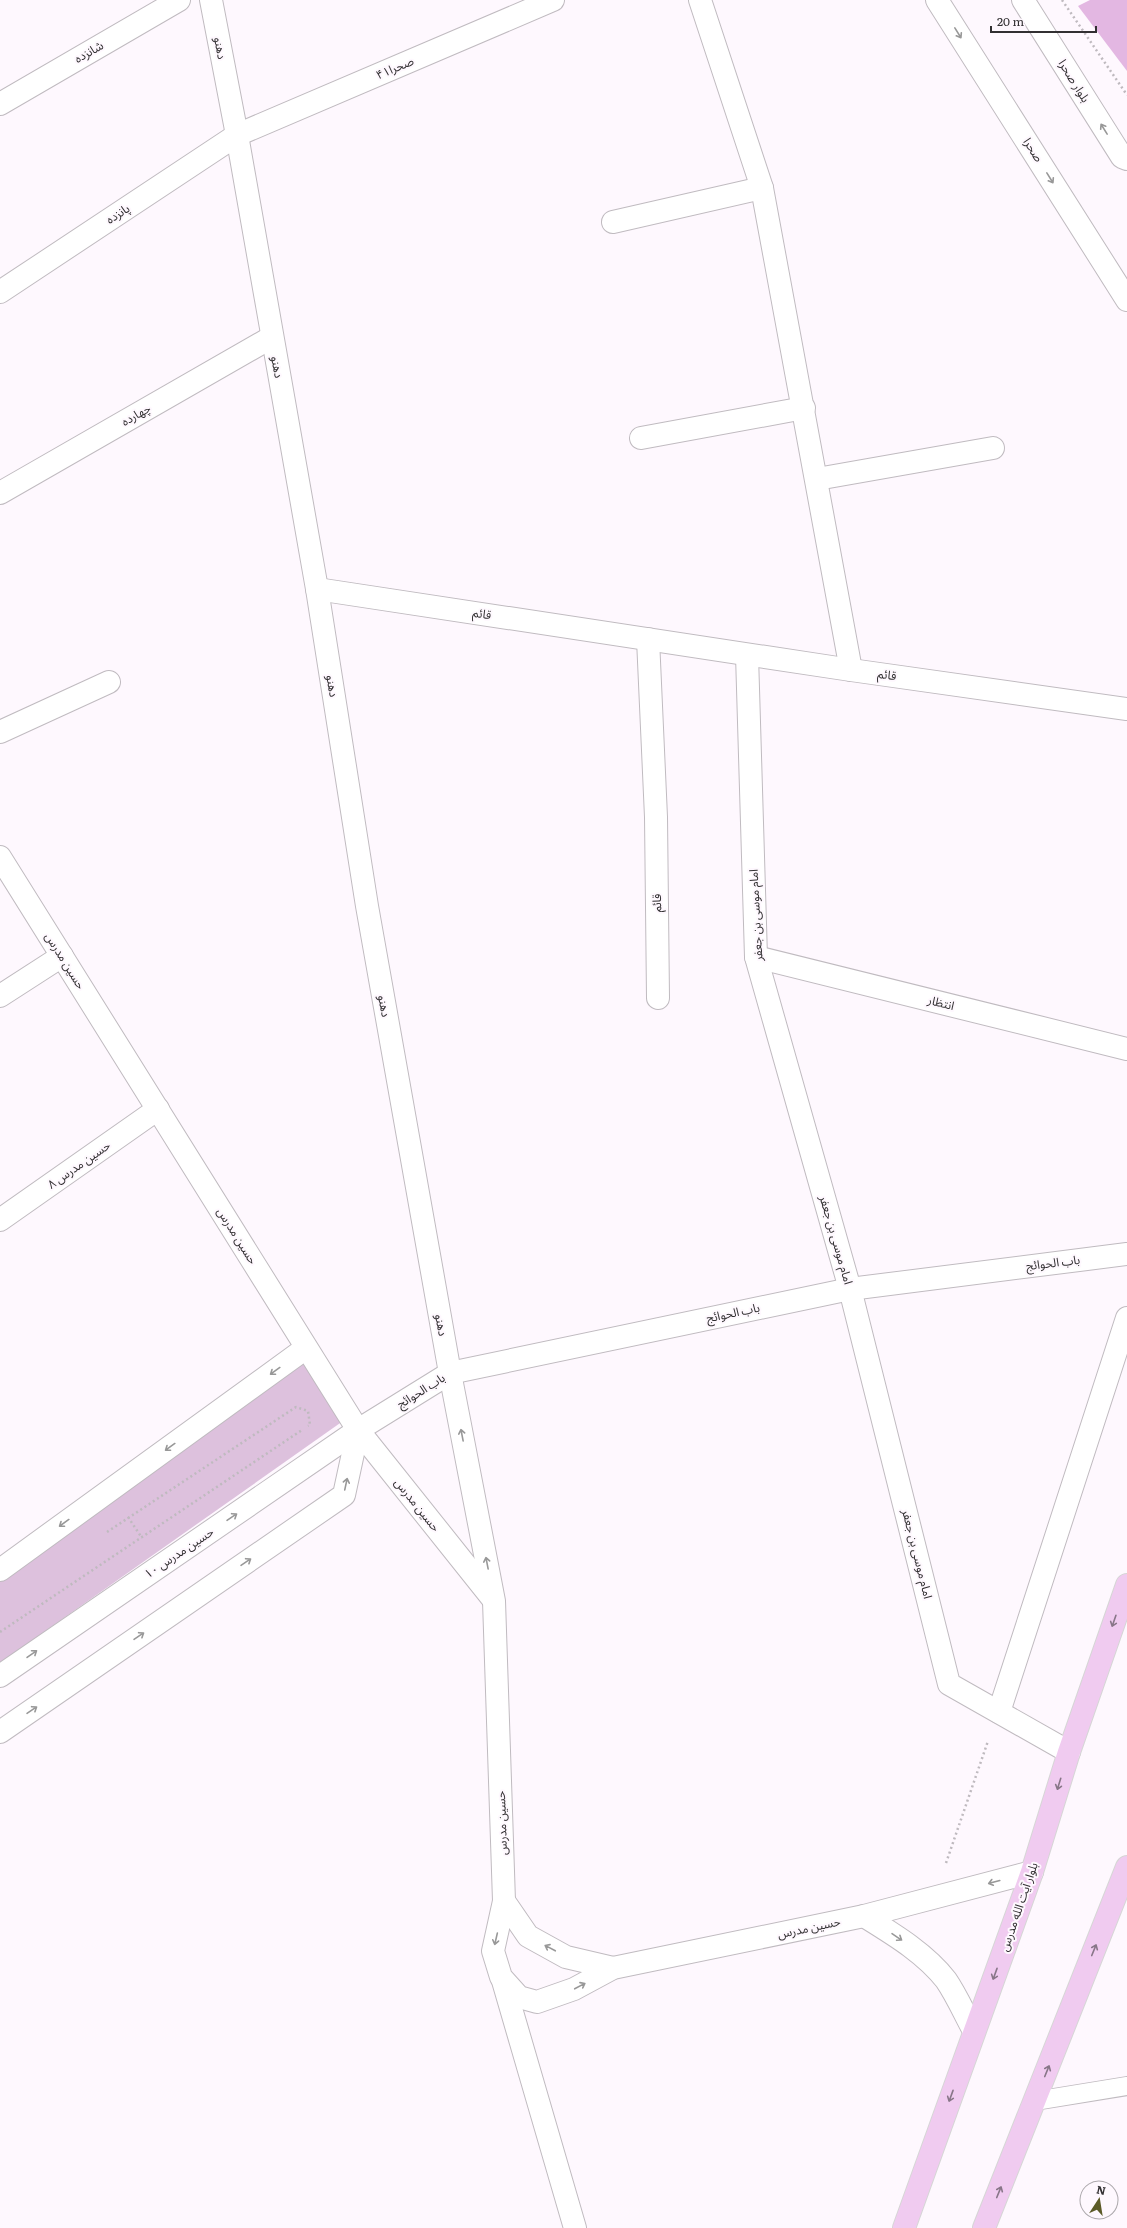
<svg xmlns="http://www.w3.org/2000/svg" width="1127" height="2228" font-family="Literata,'Noto Sans Arabic',serif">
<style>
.green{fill:#ddc1dd}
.forest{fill:#e3b7e2}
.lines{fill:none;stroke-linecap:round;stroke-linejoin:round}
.lane-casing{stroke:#c0bbc0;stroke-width:20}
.street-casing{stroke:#c0bbc0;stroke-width:24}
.secondary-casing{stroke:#c0bbc0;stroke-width:24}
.primary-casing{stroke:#d6d6d6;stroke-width:24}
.path{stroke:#bfbabf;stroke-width:2.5;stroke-dasharray:2 3;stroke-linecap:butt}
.lane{stroke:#fff;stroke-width:18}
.street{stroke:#fff;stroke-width:22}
.secondary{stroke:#fff;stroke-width:22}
.primary{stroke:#f0cbf0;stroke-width:22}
.oneway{stroke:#989898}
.oneway2{stroke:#887688}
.labels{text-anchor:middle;stroke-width:4;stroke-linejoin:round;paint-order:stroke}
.street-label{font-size:12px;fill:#323032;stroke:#fef8fe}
</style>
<rect width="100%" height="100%" fill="#fef8fe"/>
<polygon class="green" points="304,1361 343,1421 0,1663 0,1580"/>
<polygon class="forest" points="1090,0 1127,0 1127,71 1078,6"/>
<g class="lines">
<defs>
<polyline id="lane" points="1035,2101 1127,2086"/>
<g id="street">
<polyline points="211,0 237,135 317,589 367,906 450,1373 494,1601 504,1901 493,1951 501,1977 519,1997 537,2002 574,1989 613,1968 864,1916 1032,1872"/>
<polyline points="700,0 762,188 851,670"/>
<polyline points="0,104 179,0"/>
<polyline points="613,222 762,188"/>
<polyline points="0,292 237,135 553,0"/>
<polyline points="641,438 804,408"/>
<polyline points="817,479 993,448"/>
<polyline points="0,493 272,337"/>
<polyline points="317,589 851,670 1127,709"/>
<polyline points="648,639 656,817 658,998"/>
<polyline points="747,655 756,957 850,1289 949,1684 1069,1752"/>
<polyline points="0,732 109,682"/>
<polyline points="756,957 1127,1049"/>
<polyline points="0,996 62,956"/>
<polyline points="0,1220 158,1109"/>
<polyline points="358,1430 492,1598"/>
<polyline points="0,1570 306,1348"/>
<polyline points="0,1676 358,1430 450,1373 850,1289 1127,1254"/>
<polyline points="999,1712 1127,1318"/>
<polyline points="0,1732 344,1495 358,1430"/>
<polyline points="504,1901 528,1936 566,1957 613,1968"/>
<path d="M864,1916C893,1934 925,1953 946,1980C957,1996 965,2015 974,2031"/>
<polyline points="503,1981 575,2228"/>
</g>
<g id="secondary">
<polyline points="937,0 1127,300"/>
<polyline points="1023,0 1122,157 1127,159"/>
<polyline points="0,857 358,1430"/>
</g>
<g id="primary">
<polyline points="904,2228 1032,1872 1069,1752 1127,1585"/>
<polyline points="984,2228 1127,1867"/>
</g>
</defs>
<use href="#lane" class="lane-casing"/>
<use href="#street" class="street-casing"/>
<use href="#secondary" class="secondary-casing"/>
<use href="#primary" class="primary-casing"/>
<g class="path">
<polyline points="1062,0 1127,95"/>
<polyline points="128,1517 142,1538"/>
<polyline points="107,1532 296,1407 308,1411 310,1425 308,1426"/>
<polyline points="0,1632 302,1430"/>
<polyline points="946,1863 988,1741"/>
</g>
<use href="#lane" class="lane"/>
<use href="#street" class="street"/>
<use href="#secondary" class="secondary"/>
<use href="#primary" class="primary"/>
</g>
<defs><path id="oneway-shaft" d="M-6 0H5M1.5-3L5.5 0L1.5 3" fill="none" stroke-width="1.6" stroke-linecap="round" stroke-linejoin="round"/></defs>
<g class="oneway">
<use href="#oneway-shaft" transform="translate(958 33) rotate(58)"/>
<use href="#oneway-shaft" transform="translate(1104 129) rotate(-122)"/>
<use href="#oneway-shaft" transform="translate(1050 178) rotate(58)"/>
<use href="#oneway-shaft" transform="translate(275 1371) rotate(144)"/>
<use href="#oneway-shaft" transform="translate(462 1435) rotate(-101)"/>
<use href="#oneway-shaft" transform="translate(170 1447) rotate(144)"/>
<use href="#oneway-shaft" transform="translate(346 1484) rotate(-78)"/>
<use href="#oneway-shaft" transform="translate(232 1517) rotate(-34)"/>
<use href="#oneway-shaft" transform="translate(64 1523) rotate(144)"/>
<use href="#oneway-shaft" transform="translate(246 1562) rotate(-34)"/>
<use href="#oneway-shaft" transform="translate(487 1563) rotate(-101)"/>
<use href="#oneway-shaft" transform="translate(139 1636) rotate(-34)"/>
<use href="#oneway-shaft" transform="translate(32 1654) rotate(-35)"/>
<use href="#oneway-shaft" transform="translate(32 1710) rotate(-34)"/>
<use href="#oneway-shaft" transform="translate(994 1882) rotate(165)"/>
<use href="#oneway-shaft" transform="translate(897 1937) rotate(34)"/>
<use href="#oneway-shaft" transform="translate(496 1939) rotate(103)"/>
<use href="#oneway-shaft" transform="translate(550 1948) rotate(-152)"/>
<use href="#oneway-shaft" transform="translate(580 1986) rotate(-28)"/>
</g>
<g class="oneway2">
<use href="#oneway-shaft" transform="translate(1114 1621) rotate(109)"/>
<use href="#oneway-shaft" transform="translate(1059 1784) rotate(107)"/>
<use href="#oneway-shaft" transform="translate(1094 1950) rotate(-68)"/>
<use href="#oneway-shaft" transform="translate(995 1974) rotate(110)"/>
<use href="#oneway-shaft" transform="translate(1047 2071) rotate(-68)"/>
<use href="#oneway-shaft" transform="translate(951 2096) rotate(110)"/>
<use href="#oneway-shaft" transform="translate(999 2192) rotate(-68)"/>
</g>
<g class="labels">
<g class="street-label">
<text transform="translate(220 48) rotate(79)" y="4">دهنو</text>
<text transform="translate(89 52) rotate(-30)" y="4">شانزده</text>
<text transform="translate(395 68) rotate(-23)" y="4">صحرا۴۱</text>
<text transform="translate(1074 81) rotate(58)" y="4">بلوار صحرا</text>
<text transform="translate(1033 150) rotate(58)" y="4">صحرا</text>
<text transform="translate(118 214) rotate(-33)" y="4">پانزده</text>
<text transform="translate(277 367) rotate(80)" y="4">دهنو</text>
<text transform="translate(136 415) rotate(-30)" y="4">چهارده</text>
<text transform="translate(482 614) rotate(9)" y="4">قائم</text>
<text transform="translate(887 675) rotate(8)" y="4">قائم</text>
<text transform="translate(332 686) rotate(81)" y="4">دهنو</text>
<text transform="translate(657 903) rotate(-91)" y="4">قائم</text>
<text transform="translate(756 915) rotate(-93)" y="4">امام موسی بن جعفر</text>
<text transform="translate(65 961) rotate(58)" y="4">حسین مدرس</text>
<text transform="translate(941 1003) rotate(14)" y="4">انتظار</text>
<text transform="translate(384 1006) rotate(80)" y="4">دهنو</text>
<text transform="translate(79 1165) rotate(-35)" y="4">حسین مدرس ۸</text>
<text transform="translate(237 1236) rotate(58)" y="4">حسین مدرس</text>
<text transform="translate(836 1240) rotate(74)" y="4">امام موسی بن جعفر</text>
<text transform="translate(1053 1263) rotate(-7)" y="4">باب الحوائج</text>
<text transform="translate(733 1313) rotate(-12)" y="4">باب الحوائج</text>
<text transform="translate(441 1325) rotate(80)" y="4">دهنو</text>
<text transform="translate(421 1391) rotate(-32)" y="4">باب الحوائج</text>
<text transform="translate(417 1505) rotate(51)" y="4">حسین مدرس</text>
<text transform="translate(179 1553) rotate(-34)" y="4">حسین مدرس ۱۰</text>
<text transform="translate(917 1554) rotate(76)" y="4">امام موسی بن جعفر</text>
<text transform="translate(502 1823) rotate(-92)" y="4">حسین مدرس</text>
<text transform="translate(1019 1907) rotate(-71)" y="4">بلوار آیت الله مدرس</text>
<text transform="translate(809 1928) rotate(-12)" y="4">حسین مدرس</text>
</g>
</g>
<g transform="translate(1099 2200) rotate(12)"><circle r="19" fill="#fef8fe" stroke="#aca8ac"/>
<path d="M0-3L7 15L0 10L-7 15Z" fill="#5b5a27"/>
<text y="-6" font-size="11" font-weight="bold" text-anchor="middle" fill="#323032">N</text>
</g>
<path d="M991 26v6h105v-6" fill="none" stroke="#323032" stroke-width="2"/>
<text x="997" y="26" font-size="12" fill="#323032" stroke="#fef8fe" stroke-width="3" paint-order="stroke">20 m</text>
</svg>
